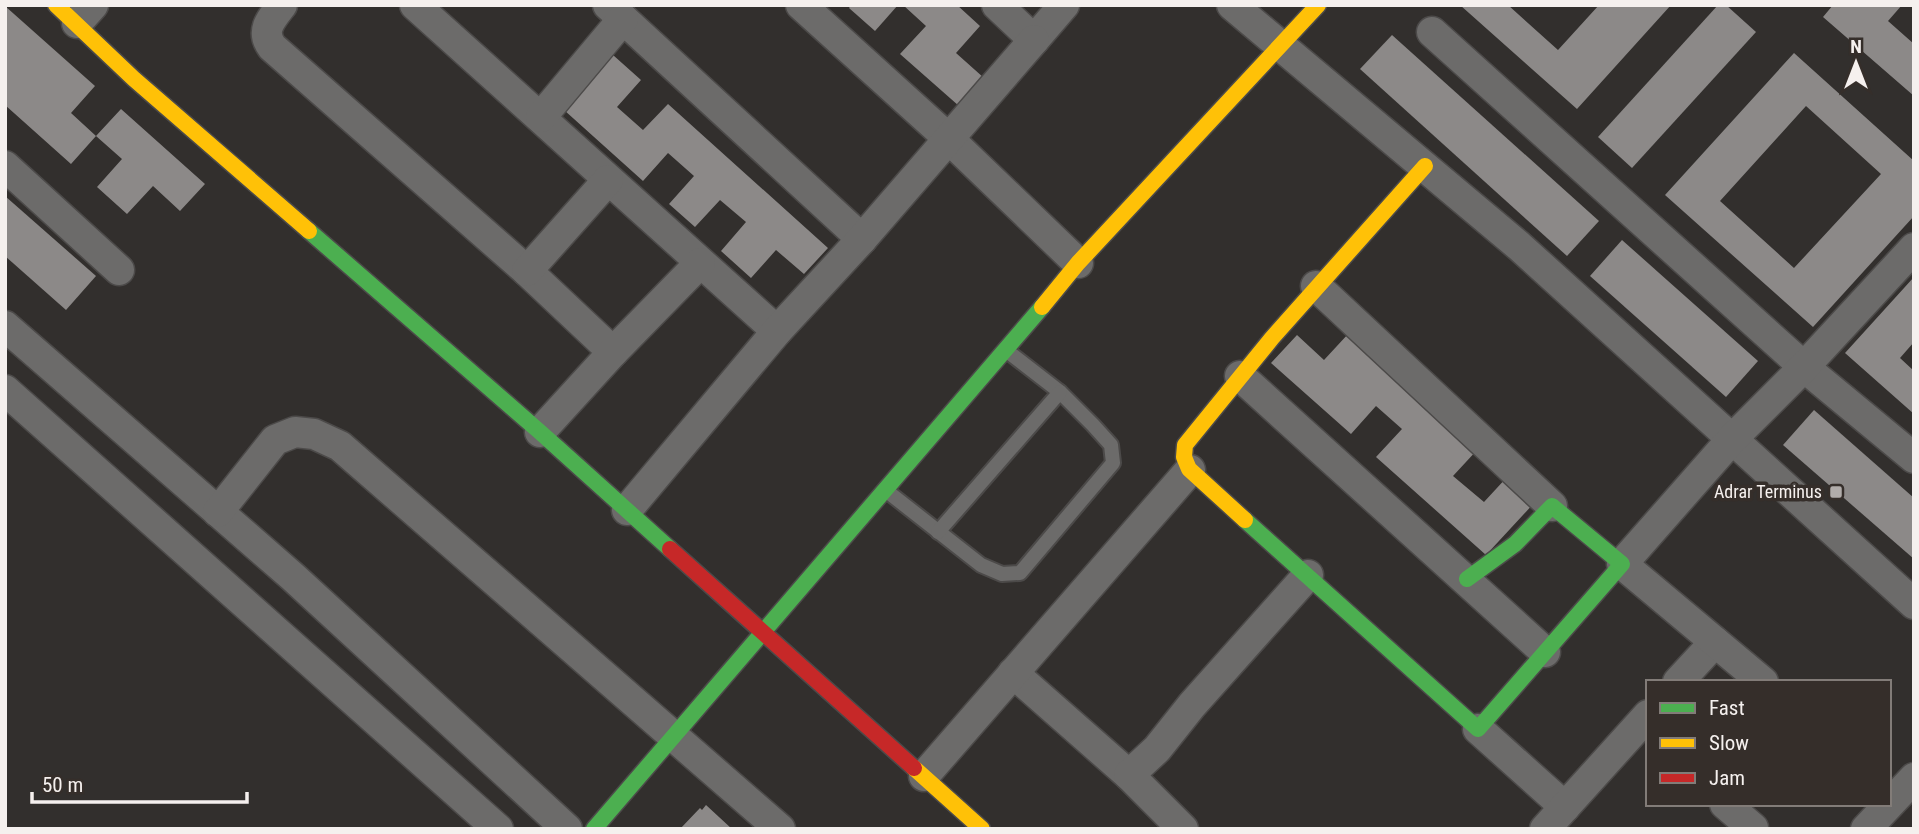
<svg xmlns="http://www.w3.org/2000/svg" width="1919" height="834" font-family="'Roboto Condensed',sans-serif">
<style>
.building{fill:#8c8988;fill-rule:evenodd}
.lines{fill:none;stroke-linecap:round;stroke-linejoin:round}
.lane-casing{stroke:#4c4a49;stroke-width:18}
.street-casing{stroke:#4c4a49;stroke-width:33}
.fast-casing{stroke:#4c4a49;stroke-width:19}
.slow-casing{stroke:#4c4a49;stroke-width:19}
.jam-casing{stroke:#4c4a49;stroke-width:19}
.lane{stroke:#6c6b6a;stroke-width:14}
.street{stroke:#6c6b6a;stroke-width:30}
.fast{stroke:#4caf50;stroke-width:16}
.slow{stroke:#ffc107;stroke-width:16}
.jam{stroke:#c62828;stroke-width:16}
.poi-dot{fill:#b1acaa;stroke:#352e2a;stroke-width:2.5}
.labels{text-anchor:middle;stroke-width:7;stroke-linejoin:round;paint-order:stroke}
.poi-label{font-size:18px;fill:#f5f0ee;stroke:#352e2a;text-anchor:end}
</style>
<rect width="100%" height="100%" fill="#322f2d"/>
<g class="building">
<polygon points="851,5 898,5 875,31 849,8"/>
<polygon points="903,5 957,5 980,26 956,53 984,78 959,106 900,54 926,26"/>
<polygon points="1460,5 1508,5 1558,50 1599,5 1671,5 1577,109"/>
<polygon points="1718,5 1726,5 1756,32 1632,168 1598,137"/>
<polygon points="1833,5 1902,5 1888,21 1914,44 1914,96 1823,17"/>
<polygon points="5,6 95,86 71,113 96,136 71,164 5,105"/>
<polygon points="1392,35 1599,221 1567,256 1360,69"/>
<path d="M1794,53L1914,161V216L1813,327L1665,195ZM1806,106L1881,174L1794,268L1720,201Z"/>
<polygon points="613,55 641,80 617,107 643,130 668,104 828,248 804,274 776,250 751,278 721,251 746,222 720,200 695,227 669,204 694,176 668,153 643,181 564,110"/>
<polygon points="121,109 205,184 180,211 153,186 127,214 97,187 122,159 96,136"/>
<polygon points="5,196 96,276 66,310 5,256"/>
<polygon points="1622,240 1758,361 1726,397 1590,276"/>
<polygon points="1914,277 1914,342 1900,358 1914,371 1914,414 1845,353"/>
<polygon points="1349,333 1478,449 1453,476 1484,502 1508,476 1536,501 1486,555 1376,457 1402,429 1376,406 1351,434 1271,363 1297,335 1324,360"/>
<polygon points="1814,410 1914,498 1914,559 1783,445"/>
<polygon points="706,805 732,829 680,829 700,808 702,810"/>
</g>
<g class="lines">
<defs>
<g id="lane">
<polyline points="888,492 981,565 1002,574 1020,573 1113,463 1111,445 1093,425 1060,392 1007,351"/>
<polyline points="938,532 1060,392"/>
</g>
<g id="street">
<path d="M282,5C271,19 260,31 272,47L527,271L613,352"/>
<polyline points="415,5 777,331"/>
<polyline points="608,5 862,239"/>
<polyline points="801,5 948,138 1078,263"/>
<polyline points="997,5 1034,40 1064,5"/>
<polyline points="1232,5 1519,246 1914,604"/>
<polyline points="77,23 93,5"/>
<polyline points="1432,32 1804,367 1914,458"/>
<polyline points="541,117 623,19"/>
<polyline points="5,166 119,270"/>
<polyline points="527,271 608,180"/>
<polyline points="1316,286 1552,506"/>
<polyline points="5,326 293,577 567,829"/>
<polyline points="1240,376 1545,652"/>
<polyline points="5,390 498,829"/>
<polyline points="540,432 613,352 700,263"/>
<polyline points="627,510 777,331 862,239 1034,40"/>
<polyline points="218,512 275,440 295,432 314,434 340,446 780,829"/>
<polyline points="1013,673 1129,775"/>
<polyline points="1678,682 1715,642"/>
<polyline points="1763,682 1622,564 1732,439 1804,367 1914,248"/>
<polyline points="1478,729 1565,807"/>
<polyline points="924,776 1190,470"/>
<polyline points="1725,804 1753,828"/>
<polyline points="1183,829 1129,775 1157,749 1192,705 1308,575"/>
<polyline points="1545,829 1648,715"/>
<polyline points="1866,829 1914,778"/>
</g>
<g id="fast">
<polyline points="309,231 540,432 670,549"/>
<polyline points="1245,520 1478,729 1622,564 1552,506 1515,544 1467,579"/>
<polyline points="594,829 1042,307"/>
</g>
<g id="slow">
<polyline points="56,5 134,79 309,231"/>
<polyline points="1042,307 1078,263 1318,5"/>
<polyline points="1245,520 1189,469 1184,457 1185,445 1272,338 1425,166"/>
<polyline points="914,768 982,829"/>
</g>
<polyline id="jam" points="670,549 914,768"/>
</defs>
<use href="#lane" class="lane-casing"/>
<use href="#street" class="street-casing"/>
<use href="#fast" class="fast-casing"/>
<use href="#slow" class="slow-casing"/>
<use href="#jam" class="jam-casing"/>
<use href="#lane" class="lane"/>
<use href="#street" class="street"/>
<use href="#fast" class="fast"/>
<use href="#slow" class="slow"/>
<use href="#jam" class="jam"/>
</g>
<rect class="poi-dot" x="1829" y="485" width="14" height="14" rx="3.5"/>
<g class="labels">
<g class="poi-label">
<text x="1822" y="498">Adrar Terminus</text>
</g>
</g>
<rect width="1919" height="834" fill="none" stroke="#f5f0ee" stroke-width="14"/>
<rect x="1646" y="680" width="245" height="126" fill="#352e2a" stroke="#827c78" stroke-width="2"/>
<rect x="1660" y="703" width="35" height="10" fill="#4caf50" stroke="#827c78" stroke-width="2"/>
<text x="1709" y="715" font-size="21" fill="#f5f0ee">Fast</text>
<rect x="1660" y="738" width="35" height="10" fill="#ffc107" stroke="#827c78" stroke-width="2"/>
<text x="1709" y="750" font-size="21" fill="#f5f0ee">Slow</text>
<rect x="1660" y="773" width="35" height="10" fill="#c62828" stroke="#827c78" stroke-width="2"/>
<text x="1709" y="785" font-size="21" fill="#f5f0ee">Jam</text>
<g transform="translate(1856 63)" stroke="#352e2a" stroke-width="5" paint-order="stroke">
<path d="M0-5L12 26L0 18L-12 26Z" fill="#f5f0ee"/>
<text y="-10" font-size="19" font-weight="bold" text-anchor="middle" fill="#f5f0ee">N</text>
</g>
<path d="M32 792v10h215v-10" fill="none" stroke="#f5f0ee" stroke-width="3.5"/>
<text x="42" y="792" font-size="21" fill="#f5f0ee" stroke="#352e2a" stroke-width="5" paint-order="stroke">50 m</text>
</svg>
